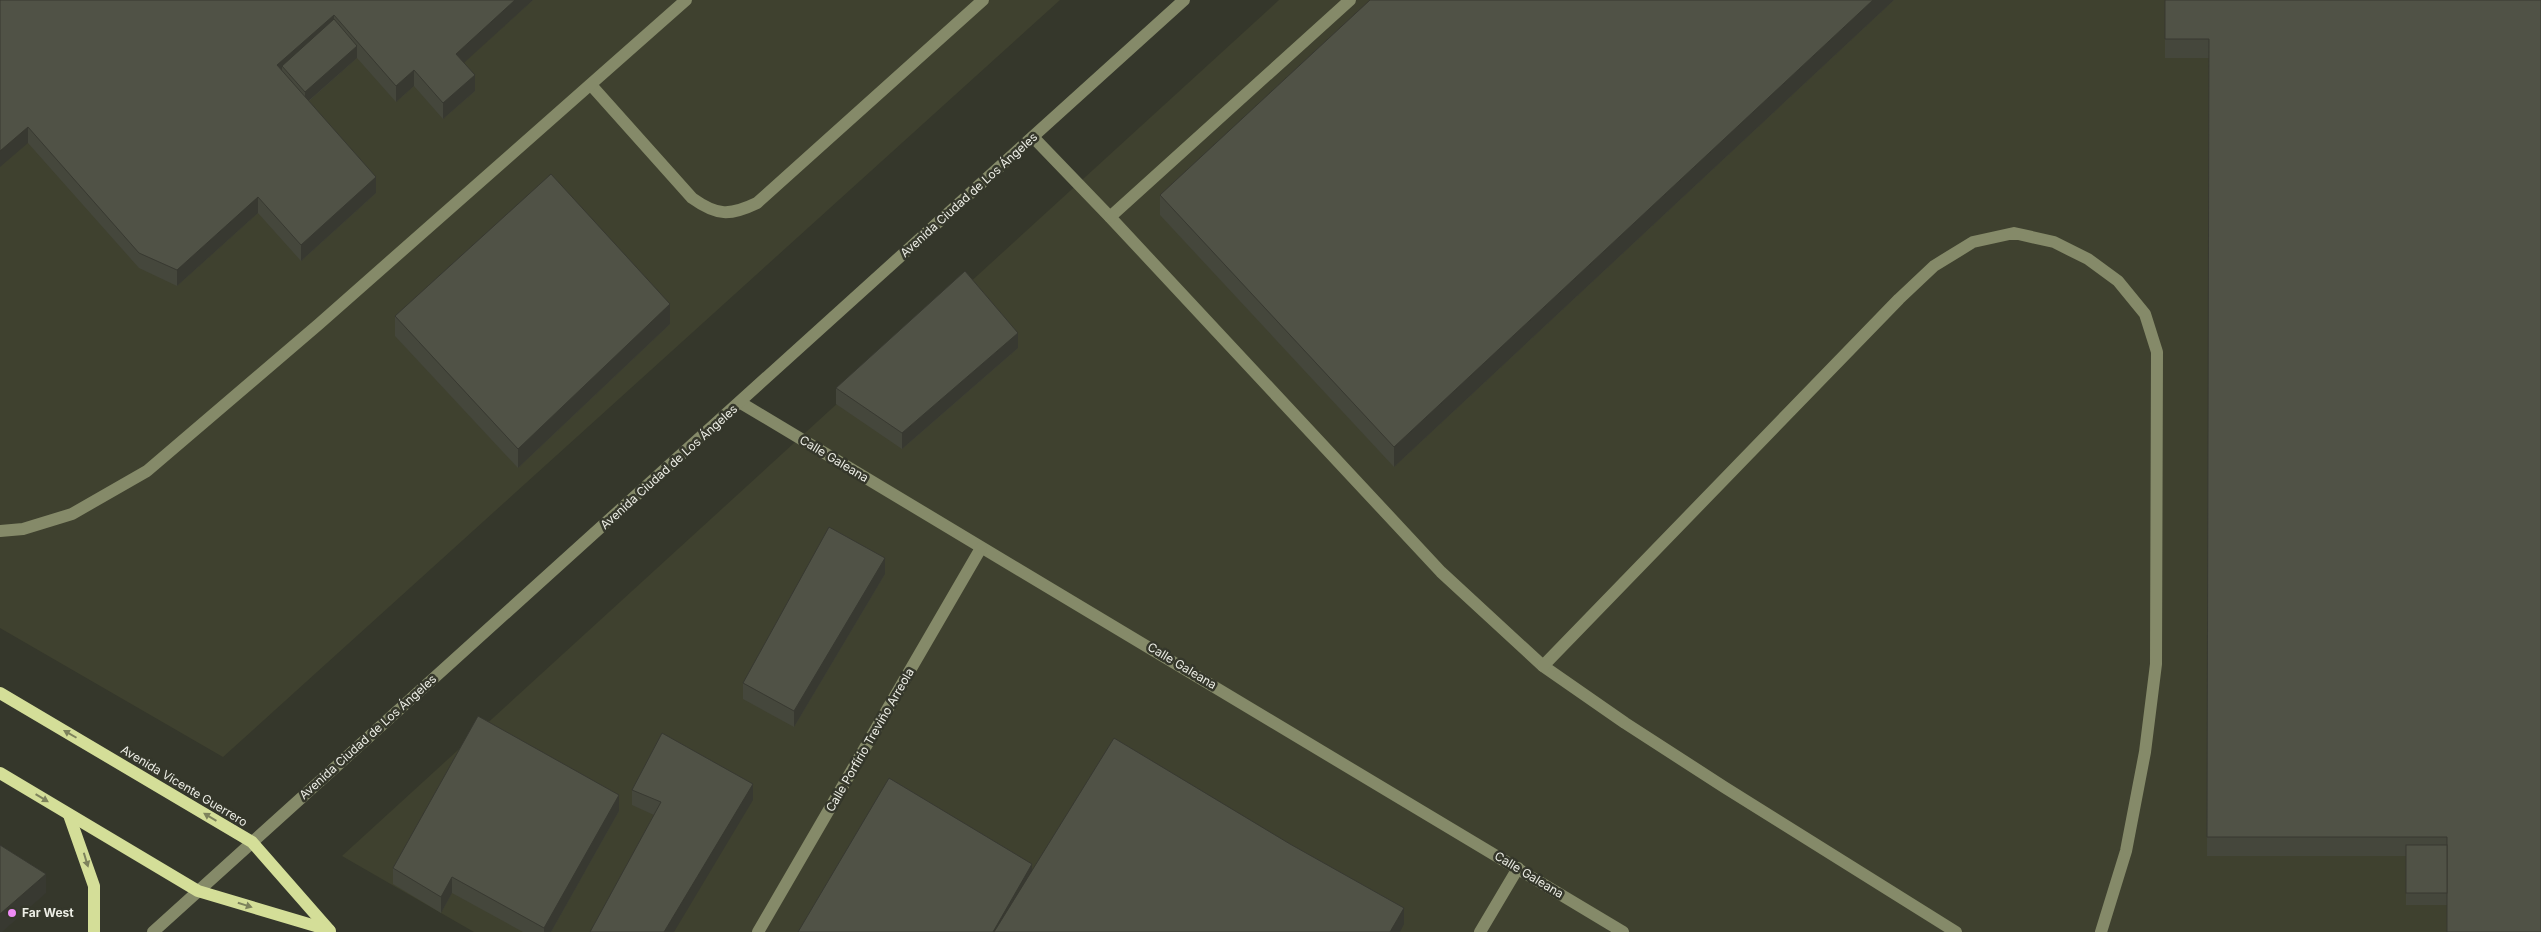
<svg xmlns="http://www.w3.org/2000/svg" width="2541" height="932" font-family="Inter,sans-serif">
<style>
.built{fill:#3f412f}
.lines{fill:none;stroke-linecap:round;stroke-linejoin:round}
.minor{stroke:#858a69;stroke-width:12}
.major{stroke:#d4de98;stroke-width:12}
.wall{fill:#45473c}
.shaded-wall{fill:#383931}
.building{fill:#505246;stroke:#383931}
.oneway{fill:#7d825c}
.poi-dot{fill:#ef8bf6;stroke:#35372b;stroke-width:2}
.labels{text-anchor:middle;stroke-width:5;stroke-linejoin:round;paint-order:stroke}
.street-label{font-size:12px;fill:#edeee6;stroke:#35372b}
.poi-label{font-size:12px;font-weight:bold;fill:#edeee6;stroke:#35372b;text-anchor:start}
</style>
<rect width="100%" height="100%" fill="#35372b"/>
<g class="built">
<polygon points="0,0 1060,0 223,757 0,628"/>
<polygon points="1279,0 2541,0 2541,932 474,932 342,856"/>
</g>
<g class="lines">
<g class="minor">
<path d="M591,85L692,198C717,216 730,216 757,203L983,0"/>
<polyline points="1033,137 1110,217 1441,572 1543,666 1625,723 1724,787 1956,932"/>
<polyline points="1110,217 1350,0"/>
<polyline points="741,403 1623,932"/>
<polyline points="0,531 23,529 72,514 147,471 319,324 686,0"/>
<polyline points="1543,666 1899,299 1934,266 1973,242 2014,233 2054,242 2088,259 2118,281 2145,314 2157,352 2156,664 2145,752 2126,851 2101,932"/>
<polyline points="153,932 1184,0"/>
<polyline points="758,932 981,548"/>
<polyline points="1480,932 1518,868"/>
</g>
<g class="major">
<polyline points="0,693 252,842 330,931"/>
<polyline points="0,773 198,891 329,930"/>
<polyline points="69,815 94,886 94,932"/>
</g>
</g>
<g class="wall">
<polygon points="0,0 533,0 463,63 475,91 443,119 414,86 396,102 357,58 309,101 376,193 301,261 258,213 177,286 139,268 28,143"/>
<polygon points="1370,0 1894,0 1394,467 1160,215 1160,195"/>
<polygon points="2165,0 2541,0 2447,905 2406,905 2406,856 2207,856 2209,58 2165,58"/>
<polygon points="395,316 670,324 518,468 395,336"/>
<polygon points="1018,348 902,449 836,404 836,388"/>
<polygon points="885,574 794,727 743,699 743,683"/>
<polygon points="632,790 753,800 654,815 632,805"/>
<polygon points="619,811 551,932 523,932 452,893 441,913 393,884 393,868"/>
</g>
<g class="shaded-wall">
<polygon points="515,0 533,0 456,70 456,54"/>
<polygon points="1873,0 1894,0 1394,467 1394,447"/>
<polygon points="334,15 334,31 282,66 282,77 277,65"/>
<polygon points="357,46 357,58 305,104 305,92"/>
<polygon points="414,70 414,86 396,102 396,86"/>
<polygon points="475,75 475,91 443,119 443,103"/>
<polygon points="28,127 28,143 0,167 0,151"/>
<polygon points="376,177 376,193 301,261 301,245"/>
<polygon points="258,197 258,213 177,286 177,270"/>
<polygon points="670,304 670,324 518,468 518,449"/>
<polygon points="1018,333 1018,348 902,449 902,433"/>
<polygon points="885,558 885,574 794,727 794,711"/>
<polygon points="753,784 753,800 674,932 664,932"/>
<polygon points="619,795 619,811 551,932 544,932 544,928"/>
<polygon points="1032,864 1032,880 993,932"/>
<polygon points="46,874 46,893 2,932 0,932 0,914"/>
<polygon points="452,877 452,893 441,913 441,897"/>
<polygon points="1404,908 1404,924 1400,932 1390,932"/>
</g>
<g class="building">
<polygon points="0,0 515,0 456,54 475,75 443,103 414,70 396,86 334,15 277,65 376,177 301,245 258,197 177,270 139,253 28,127 0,151"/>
<polygon points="1370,0 1873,0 1394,447 1160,195"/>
<polygon points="2165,0 2541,0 2541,932 2447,932 2447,837 2207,837 2209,39 2165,39"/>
<polygon points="334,19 357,46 305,92 282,66"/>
<polygon points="551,174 670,304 518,449 395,316"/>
<polygon points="965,271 1018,333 902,433 836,388"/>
<polygon points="829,527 885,558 794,711 743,683"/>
<polygon points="478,716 619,795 544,928 452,877 441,897 393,868"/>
<polygon points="662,733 753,784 664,932 590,932 661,802 632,790"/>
<polygon points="1114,738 1290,844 1404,908 1390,932 994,932"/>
<polygon points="889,778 1032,864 993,932 798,932"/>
<polygon points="0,845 46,874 0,914"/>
<rect x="2406" y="845" width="41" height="48"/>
</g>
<defs><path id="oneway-solid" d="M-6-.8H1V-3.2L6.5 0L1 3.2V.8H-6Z" transform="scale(1.25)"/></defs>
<g class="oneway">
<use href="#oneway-solid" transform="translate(70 734) rotate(-150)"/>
<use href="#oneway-solid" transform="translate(42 798) rotate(31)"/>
<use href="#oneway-solid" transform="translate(210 817) rotate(-149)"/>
<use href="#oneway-solid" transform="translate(86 860) rotate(73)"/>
<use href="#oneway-solid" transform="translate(245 905) rotate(17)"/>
</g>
<circle class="poi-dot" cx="12" cy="913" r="5"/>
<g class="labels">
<g class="street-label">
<text transform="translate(969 195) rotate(-42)" y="4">Avenida Ciudad de Los Ángeles</text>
<text transform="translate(834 459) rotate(31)" y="4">Calle Galeana</text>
<text transform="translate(669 467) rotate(-42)" y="4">Avenida Ciudad de Los Ángeles</text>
<text transform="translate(1182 666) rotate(31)" y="4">Calle Galeana</text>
<text transform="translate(368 737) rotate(-42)" y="4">Avenida Ciudad de Los Ángeles</text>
<text transform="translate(870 740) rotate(-60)" y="4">Calle Porfirio Treviño Arreola</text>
<text transform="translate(184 786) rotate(31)" y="4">Avenida Vicente Guerrero</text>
<text transform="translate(1529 875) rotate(31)" y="4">Calle Galeana</text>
</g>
<g class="poi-label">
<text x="22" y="917">Far West</text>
</g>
</g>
</svg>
